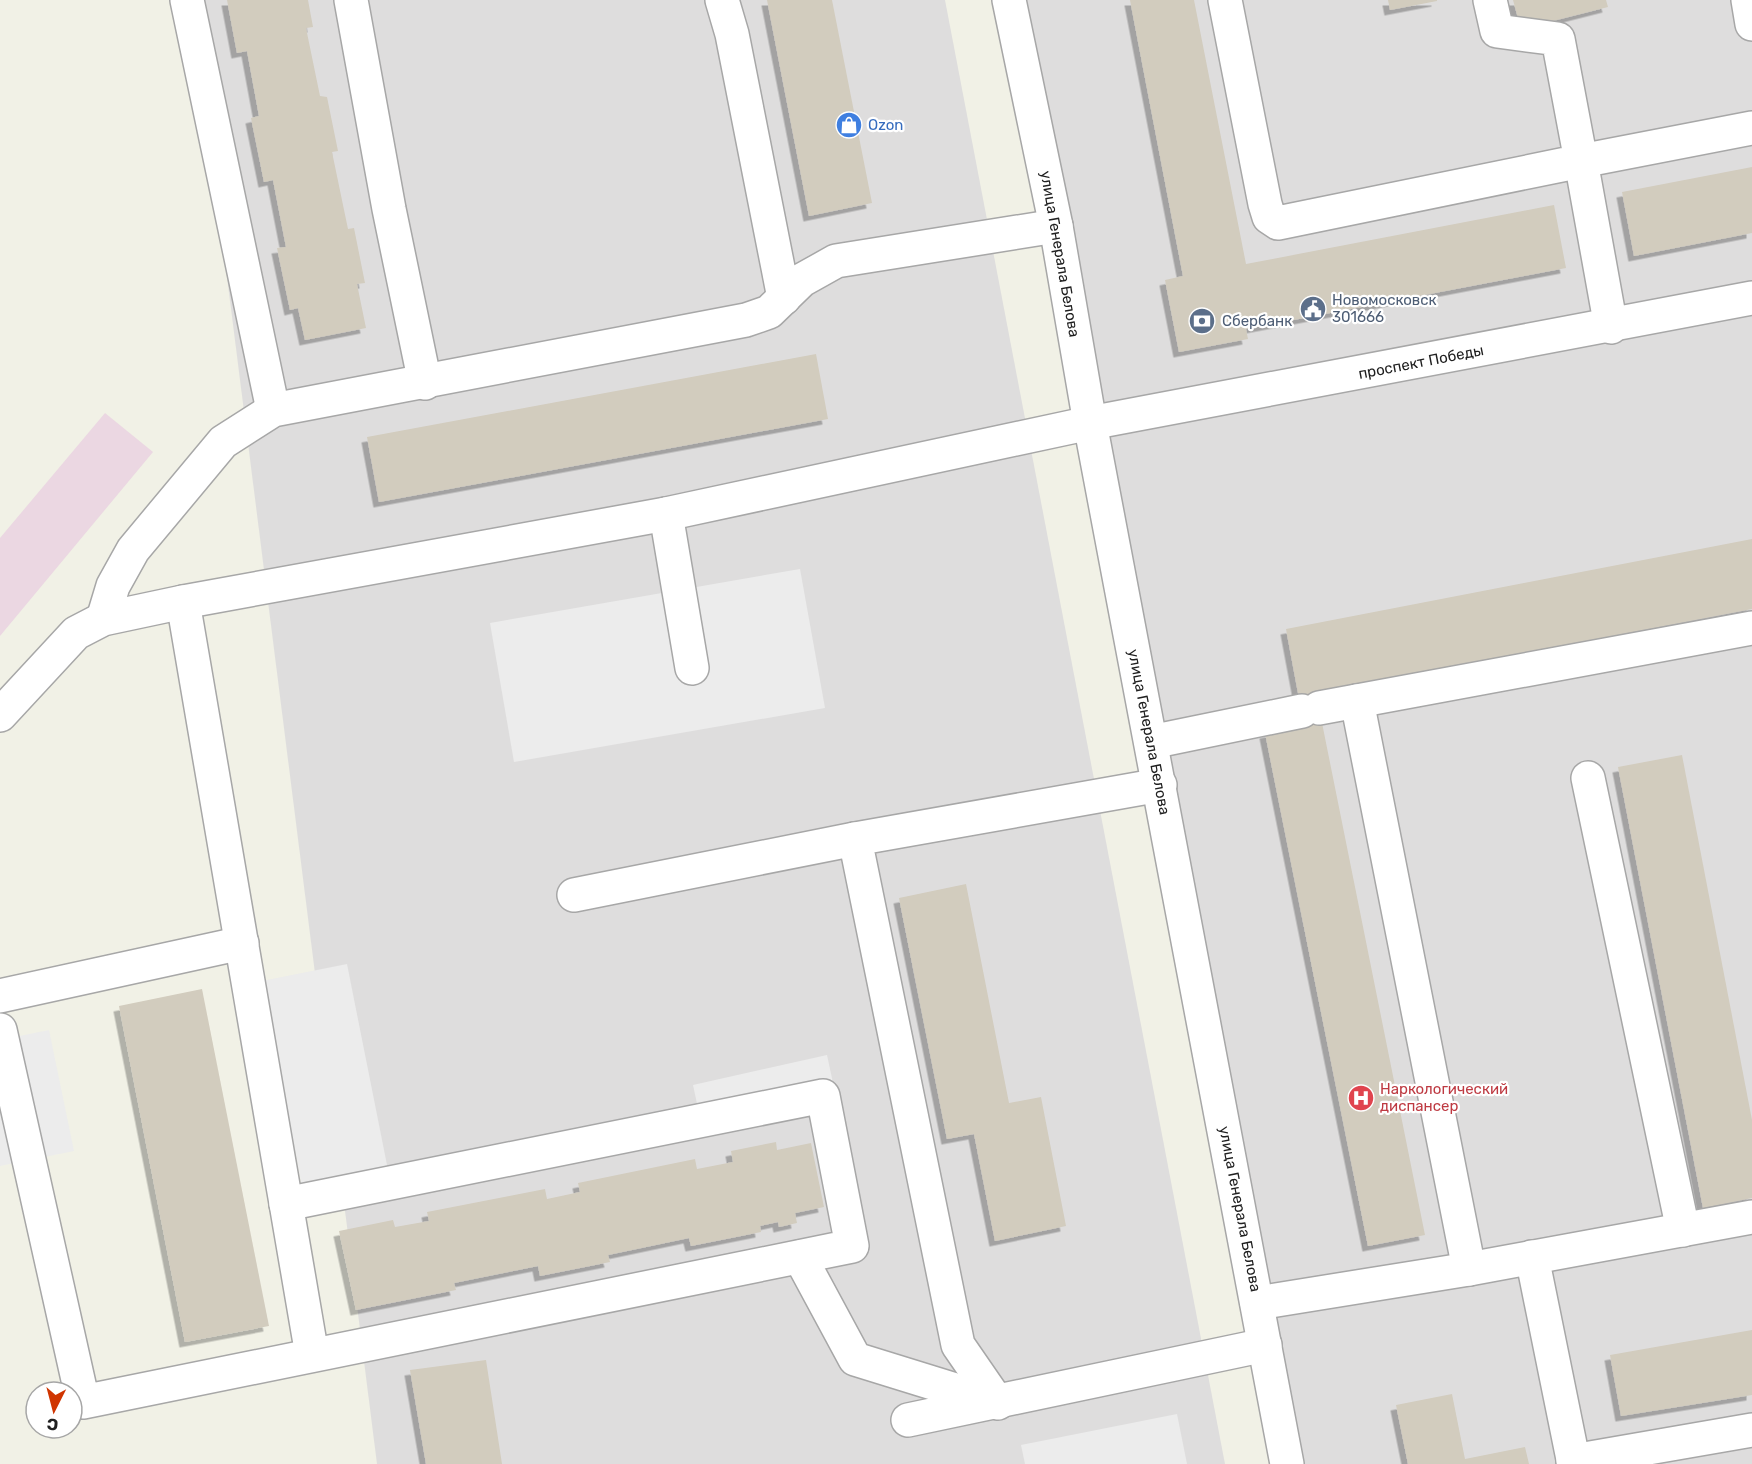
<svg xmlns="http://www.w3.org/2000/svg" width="1752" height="1464" font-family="Rubik,sans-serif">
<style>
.residential{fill:#dedddd}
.industrial{fill:#ebd7e2}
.parking{fill:#ececec}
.building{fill:#d2ccbe;filter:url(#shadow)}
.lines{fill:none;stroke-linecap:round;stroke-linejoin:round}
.minor-casing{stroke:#a7a7a7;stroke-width:36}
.minor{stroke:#fff;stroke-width:33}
.labels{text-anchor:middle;stroke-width:4.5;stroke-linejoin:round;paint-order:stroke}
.shop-label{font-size:15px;fill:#366cbe;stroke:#fff;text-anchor:start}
.street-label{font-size:15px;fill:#202020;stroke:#fff}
.service-label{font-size:15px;fill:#4e5e75;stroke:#fff;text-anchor:start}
.health-label{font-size:15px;fill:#be3a42;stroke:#fff;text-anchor:start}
</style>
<defs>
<filter id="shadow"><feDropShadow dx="-5.5" dy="5.5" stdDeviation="0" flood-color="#0004"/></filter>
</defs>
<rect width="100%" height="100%" fill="#f1f1e6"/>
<g class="residential">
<polygon points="192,0 945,0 1225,1464 377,1464"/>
<polygon points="1009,0 1752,0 1752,1464 1287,1464"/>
</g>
<polygon class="industrial" points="105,413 153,452 0,636 0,538"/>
<g class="parking">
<polygon points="800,569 825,708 514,762 490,623"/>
<polygon points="347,964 388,1170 302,1187 262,981"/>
<polygon points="49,1030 74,1151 0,1166 0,1040"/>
<polygon points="827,1055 833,1083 699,1113 693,1085"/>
<polygon points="1177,1414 1187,1464 1025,1464 1021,1445"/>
</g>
<g class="building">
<polygon points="227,0 308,0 313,27 306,28 320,96 327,97 338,151 332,152 348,229 354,228 365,283 357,284 366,328 305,340 298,308 290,310 277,248 286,247 273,180 264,182 251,118 259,116 247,51 237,53"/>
<polygon points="767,0 832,0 872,203 809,216"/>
<polygon points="1130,0 1194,0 1246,264 1554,205 1566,268 1246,329 1248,339 1179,352 1165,280 1183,276"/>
<polygon points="1388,0 1437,0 1437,1 1390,10"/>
<polygon points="1513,0 1606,0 1608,7 1521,29"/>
<polygon points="1752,167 1752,233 1634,256 1622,192"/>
<polygon points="816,354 828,419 379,502 367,437"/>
<polygon points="1752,539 1752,609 1316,693 1425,1235 1368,1246 1265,733 1304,725 1286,629"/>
<polygon points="1682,755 1752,1120 1752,1198 1703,1208 1618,767"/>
<polygon points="966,884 1009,1103 1041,1097 1066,1226 995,1241 974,1134 947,1139 899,898"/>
<polygon points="202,989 269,1326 185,1342 119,1006"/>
<polygon points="776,1142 777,1150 811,1143 824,1207 795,1213 797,1223 779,1227 778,1222 760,1226 761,1232 691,1246 689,1238 608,1255 610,1262 540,1276 538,1266 454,1283 456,1290 356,1310 339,1231 393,1220 395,1227 429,1221 427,1212 545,1189 547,1199 580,1192 578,1183 695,1159 697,1169 733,1162 731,1151"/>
<polygon points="1752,1330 1752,1395 1621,1416 1610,1355"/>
<polygon points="486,1360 502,1464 426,1464 410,1370"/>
<polygon points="1452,1394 1465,1459 1525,1447 1529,1464 1408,1464 1396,1405"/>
</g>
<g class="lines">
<defs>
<g id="minor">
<polyline points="187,0 273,410"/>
<polyline points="351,0 389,209 425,383"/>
<polyline points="722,0 732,34 784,298"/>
<polyline points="1009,0 1056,226 1090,423 1287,1464"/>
<polyline points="1225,0 1265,204 1269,217 1278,223 1581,161 1558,39 1497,31 1490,0"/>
<polyline points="1748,0 1752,24"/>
<polyline points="1611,327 1581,161 1752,128"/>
<polyline points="666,514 692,668"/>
<polyline points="183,602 312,1355"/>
<polyline points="103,619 113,586 133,550 223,442 273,410 746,320 769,312 802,280 836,261 1056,226"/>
<polyline points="1357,701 1469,1269"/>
<polyline points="1319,708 1752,628"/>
<polyline points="0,715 76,633 103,619 183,602 666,514 1090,423 1752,298"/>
<polyline points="1151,742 1302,711"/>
<polyline points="1588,778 1683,1230"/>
<polyline points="574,895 855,839"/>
<polyline points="0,996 242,943"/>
<polyline points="0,1030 83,1402 852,1246 823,1096 286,1204"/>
<polyline points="800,1257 855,1359 994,1402"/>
<polyline points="1532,1257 1574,1464"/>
<polyline points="1257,1303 1469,1269 1752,1217"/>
<polyline points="998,1403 958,1345 855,839 1160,785"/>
<polyline points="908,1420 1265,1345"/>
<polyline points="1573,1461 1752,1430"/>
</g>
</defs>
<use href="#minor" class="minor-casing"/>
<use href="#minor" class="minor"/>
</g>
<defs>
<symbol id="shop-disc" viewBox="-11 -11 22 22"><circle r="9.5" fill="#3f7fe0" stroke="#fff"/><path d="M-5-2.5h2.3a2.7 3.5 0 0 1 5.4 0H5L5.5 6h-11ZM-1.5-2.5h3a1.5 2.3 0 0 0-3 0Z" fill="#fff"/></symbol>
<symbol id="civic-disc" viewBox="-11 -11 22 22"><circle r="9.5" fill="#5c6f8a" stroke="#fff"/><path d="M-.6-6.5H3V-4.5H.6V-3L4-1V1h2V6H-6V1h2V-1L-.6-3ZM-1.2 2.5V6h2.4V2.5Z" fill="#fff"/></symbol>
<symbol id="bank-disc" viewBox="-11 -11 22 22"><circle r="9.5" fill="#5c6f8a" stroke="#fff"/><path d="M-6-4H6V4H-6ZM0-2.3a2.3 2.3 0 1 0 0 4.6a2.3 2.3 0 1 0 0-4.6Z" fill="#fff"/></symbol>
<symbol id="hospital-disc" viewBox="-11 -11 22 22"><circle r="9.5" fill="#e0444e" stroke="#fff"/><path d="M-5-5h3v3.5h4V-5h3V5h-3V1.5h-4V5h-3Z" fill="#fff"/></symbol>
</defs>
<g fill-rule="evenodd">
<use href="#shop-disc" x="834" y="110" width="30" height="30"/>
<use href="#civic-disc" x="1298" y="294" width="30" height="30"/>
<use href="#bank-disc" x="1187" y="306" width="30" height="30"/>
<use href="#hospital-disc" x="1346" y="1083" width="30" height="30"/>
</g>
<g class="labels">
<g class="shop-label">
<text x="868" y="130">Ozon</text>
</g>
<g class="street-label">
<text transform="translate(1060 254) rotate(80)" y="5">улица Генерала Белова</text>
<text transform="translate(1421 362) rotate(-11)" y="5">проспект Победы</text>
<text transform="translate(1149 732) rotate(79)" y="5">улица Генерала Белова</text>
<text transform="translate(1240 1209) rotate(79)" y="5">улица Генерала Белова</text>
</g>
<g class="service-label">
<text x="1332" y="305">Новомосковск<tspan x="1332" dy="17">301666</tspan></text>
<text x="1222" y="326">Сбербанк</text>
</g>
<g class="health-label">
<text x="1380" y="1094">Наркологический<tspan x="1380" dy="17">диспансер</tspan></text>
</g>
</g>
<g transform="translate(54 1410) rotate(186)"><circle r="28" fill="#ffffff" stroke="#a6a6a6" stroke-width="1.5"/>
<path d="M0-4.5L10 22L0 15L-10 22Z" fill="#d03500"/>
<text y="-9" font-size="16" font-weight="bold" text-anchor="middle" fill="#202020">С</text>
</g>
</svg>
